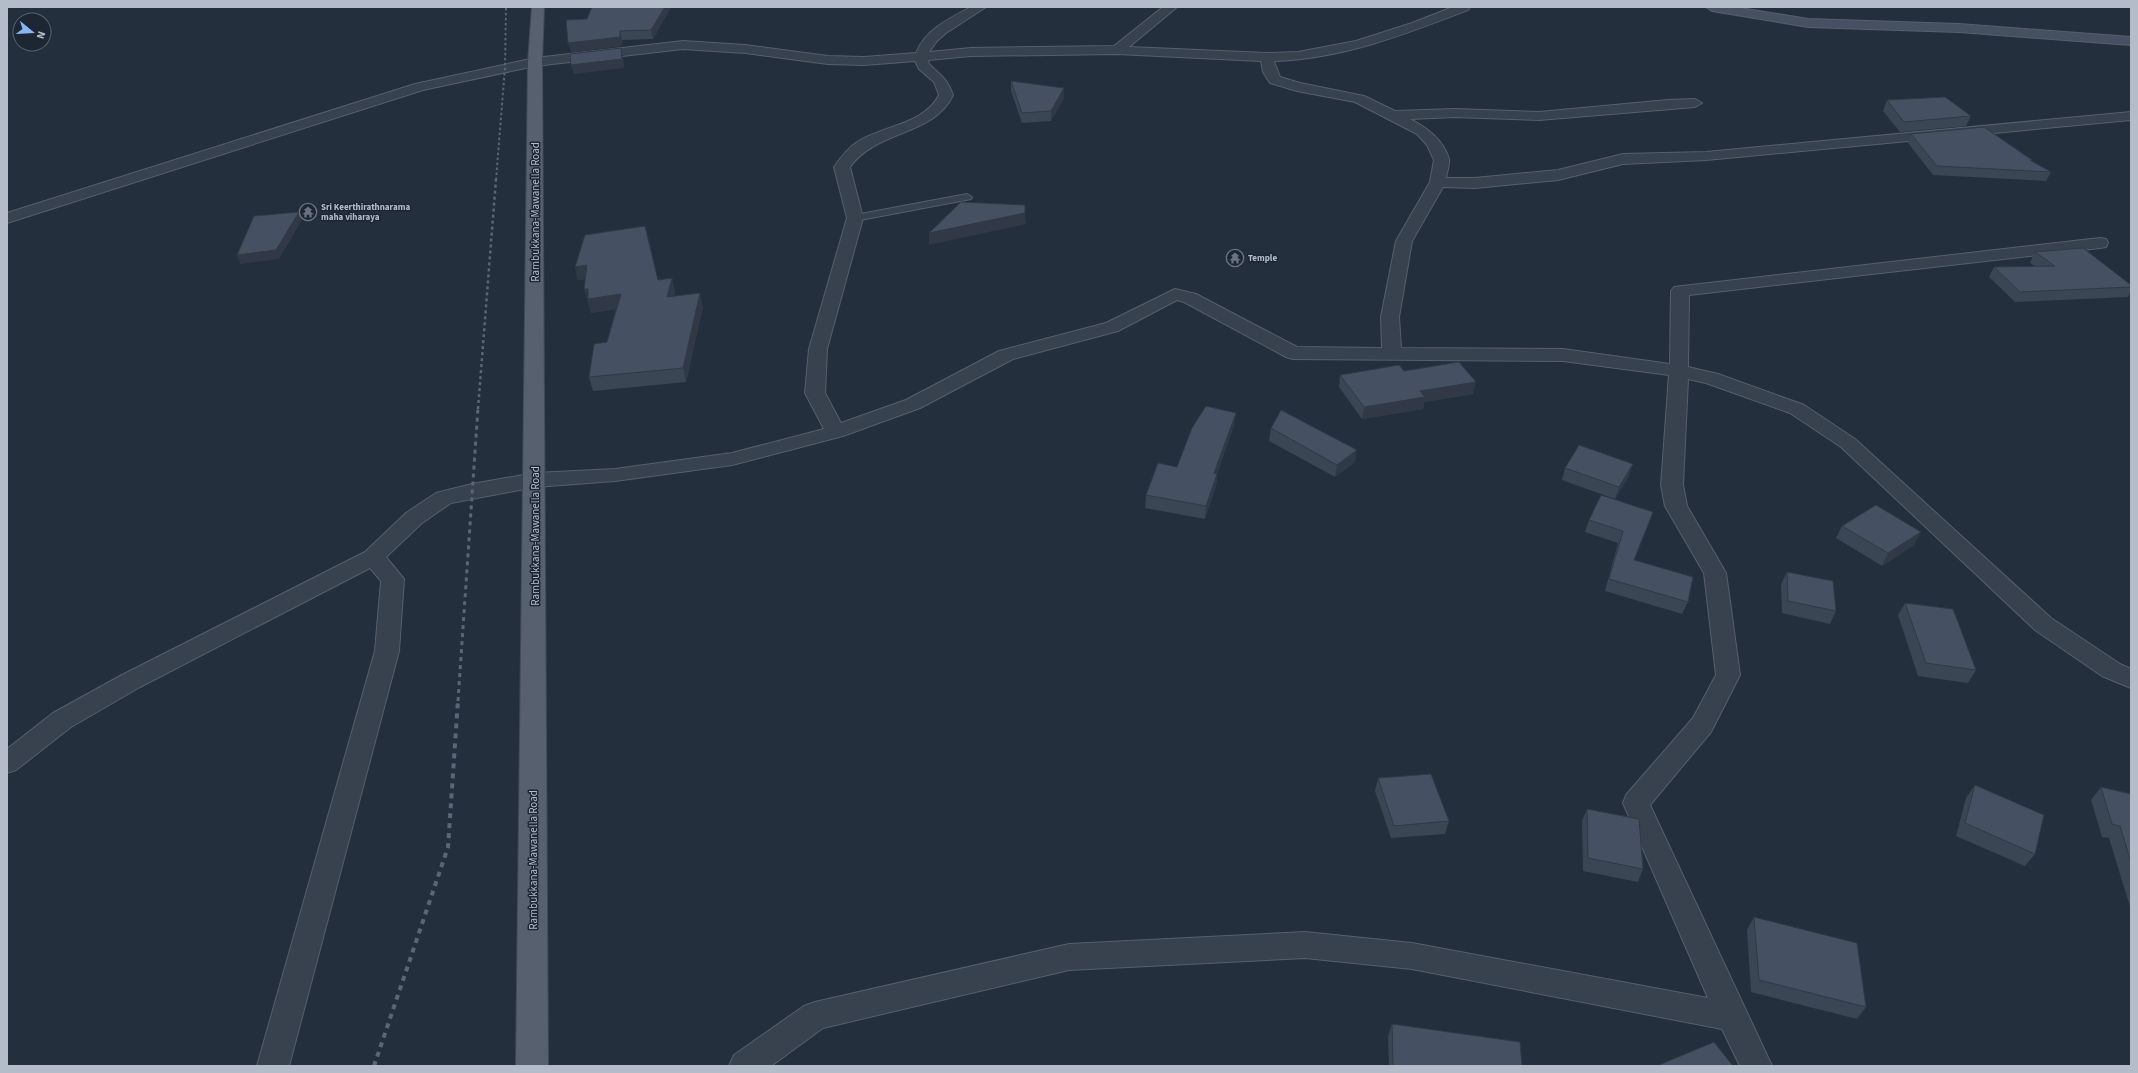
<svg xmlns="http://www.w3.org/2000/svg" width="2138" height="1073" font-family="'Source Sans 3',sans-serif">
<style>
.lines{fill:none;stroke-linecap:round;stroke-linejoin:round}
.lane-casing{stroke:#565f6c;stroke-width:2}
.street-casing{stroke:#565f6c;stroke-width:2}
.secondary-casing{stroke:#565f6c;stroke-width:2}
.primary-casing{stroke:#414a57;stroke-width:2}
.lane{fill:#38414e;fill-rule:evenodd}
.street{fill:#38414e;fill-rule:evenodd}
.secondary{fill:#465061;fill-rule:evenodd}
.primary{fill:#56606e;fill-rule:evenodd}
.rail-far3{stroke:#5a6575;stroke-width:2;stroke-dasharray:2.5 2.5;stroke-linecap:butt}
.rail-far2{stroke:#5a6575;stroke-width:2.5;stroke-dasharray:3 3;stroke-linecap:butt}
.rail-far1{stroke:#5a6575;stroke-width:3;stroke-dasharray:4 4;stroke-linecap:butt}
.rail{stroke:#5a6575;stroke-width:4;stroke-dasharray:5 5;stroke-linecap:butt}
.wall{fill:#3b4654}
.shaded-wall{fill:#303945}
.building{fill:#455162;stroke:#303945}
.labels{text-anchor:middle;stroke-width:3;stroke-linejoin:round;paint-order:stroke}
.far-poi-label{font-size:9px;font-weight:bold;fill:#b4bcc9;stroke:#1d2633;text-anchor:start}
.street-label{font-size:11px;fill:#b4bcc9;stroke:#1d2633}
</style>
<rect width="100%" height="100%" fill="#242f3e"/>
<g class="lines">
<defs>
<polygon id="lane" points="967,194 972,197 971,199 855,221 850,218 855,215"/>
<path id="street" d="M971,7H986L946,33L937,41L929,52L971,48L1114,46L1163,7H1177L1129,47L1267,53L1298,52L1356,41L1412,23L1453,7H1470L1468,10C1406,34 1342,59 1274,61L1280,77L1300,83L1364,96L1395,111L1455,109L1539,112L1668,100L1695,99L1702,103L1695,107L1539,120L1455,117L1410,119C1427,128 1443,139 1449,159C1450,164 1447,172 1446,178H1475L1558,170L1623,154L1706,152L2131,112V120L1706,160L1623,164L1558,180L1475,188L1443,187L1412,241L1399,317L1401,348L1563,349L1670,364L1671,291L1674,287L2100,238L2106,239L2108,243L2106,247L2100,248L1689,295L1688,367L1718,374L1804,405L1855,439L2051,618L2120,664L2131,669V688L2102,676L2035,630L1841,447L1790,413L1706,383L1688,379L1683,485L1687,506L1726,573L1740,675L1711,732L1650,805L1772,1066H1740L1722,1029L1412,969L1305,958L1069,970L823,1028L771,1066H729L734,1055L804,1006L815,1002L1069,944L1305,932L1412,943L1708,998L1623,803L1626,795L1693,718L1716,675L1704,573L1665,506L1661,485L1669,375L1563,361L1293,359L1286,357L1184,302L1177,300L1118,331L1013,359L920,408L843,436L732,465L615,481L535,487L451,503L422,523L386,557L404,579L399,651L289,1066H257L375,651L381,581L370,568L140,687L71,727L16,770L7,773V749L53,713L122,675L365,552L406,513L436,493L472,484L535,473L615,469L732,453L824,429L805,393L809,349L847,218L834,167C841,157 848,148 857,142C882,126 925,124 939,95L934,82L919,69L915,61L864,65L828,64L745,53L683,49L535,66L423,90L7,223V213L415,84L535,58L683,41L745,45L828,56L864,57L916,53C925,30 950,18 971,7ZM1117,54L1261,61L1263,72L1270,83L1297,91L1355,102L1417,134L1427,145L1434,160L1430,182L1396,241L1381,317L1382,348L1297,347L1196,294L1175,289L1106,323L999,351L906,400L841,423L825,393L827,349L863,218L850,167C876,130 934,136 953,95C946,77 941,76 929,64L928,60L971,56Z"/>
<polygon id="secondary" points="1706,7 1734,7 1808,19 1959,24 2131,37 2131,45 1959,32 1808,27 1712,11"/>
<polygon id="primary" points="532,7 544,7 542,62 548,1066 516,1066 528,62"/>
</defs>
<use href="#lane" class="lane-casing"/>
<use href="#street" class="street-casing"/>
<use href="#secondary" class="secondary-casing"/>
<use href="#primary" class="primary-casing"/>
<use href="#lane" class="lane"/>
<use href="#street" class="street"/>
<use href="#secondary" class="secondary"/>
<use href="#primary" class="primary"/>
<polyline class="rail-far3" points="496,180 505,67 506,7"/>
<polyline class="rail-far2" points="478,409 496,179"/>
<polyline class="rail-far1" points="458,701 478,408"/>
<polyline class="rail" points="374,1066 448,847 458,700"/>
</g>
<g class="wall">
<polygon points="671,7 653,39 622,40 622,46 571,52 587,19"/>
<polygon points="1011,81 1064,98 1051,121 1022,123 1011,91"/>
<polygon points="1887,100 1971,116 1966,126 1900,132 1883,111"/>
<polygon points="1911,134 2032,160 2032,161 2051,172 2046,181 1933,175 1908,143"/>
<polygon points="2035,252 2131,285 2131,291 2128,297 2015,302 1989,277 1994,267 2035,266 2030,263"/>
<polygon points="575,267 658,280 672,278 675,292 674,296 703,307 686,382 593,391 589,377 607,342 616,309 591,313 589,303 588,303 585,279 578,280"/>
<polygon points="1404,371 1473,394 1424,402 1423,409 1362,419 1339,387 1340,375"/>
<polygon points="1236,413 1234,425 1217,474 1216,486 1205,519 1145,508 1146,495"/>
<polygon points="1271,428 1355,462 1335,477 1269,441"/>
<polygon points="1565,468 1629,476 1615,499 1562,480"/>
<polygon points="1653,512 1634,560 1688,602 1682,614 1605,591 1618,543 1585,532 1589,520"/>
<polygon points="1842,526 1914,545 1882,566 1836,538"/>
<polygon points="1787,572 1836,611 1830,624 1782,613 1781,584"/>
<polygon points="1905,603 1976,670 1968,683 1918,676 1898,615"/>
<polygon points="1378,778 1449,821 1445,834 1391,838 1375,791"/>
<polygon points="1975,785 2035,854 2025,866 1956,836 1966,798"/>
<polygon points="2101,787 2131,794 2131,910 2109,838 2102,837 2091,800"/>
<polygon points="1587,809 1643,869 1638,882 1583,871 1582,821"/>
<polygon points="1754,917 1866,1007 1857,1019 1751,992 1747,930"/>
<polygon points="1392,1024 1522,1066 1389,1066 1388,1036"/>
</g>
<g class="shaded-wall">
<polygon points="665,7 671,7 653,39 651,30"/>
<polygon points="620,31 622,40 622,46 571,52 568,43"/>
<polygon points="621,48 623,57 624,68 574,74 571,65"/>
<polygon points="1064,88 1064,98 1051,121 1051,111"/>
<polygon points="299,212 302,220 279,259 240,264 237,255"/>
<polygon points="1025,213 1026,224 929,245 929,233"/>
<polygon points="587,265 590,279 578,280 575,267"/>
<polygon points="672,278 675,292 670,310 667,297"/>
<polygon points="584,289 588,289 621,294 624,308 591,313"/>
<polygon points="700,293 703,307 686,382 683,368"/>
<polygon points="1476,382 1473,394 1424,402 1423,409 1362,419 1364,407 1420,391"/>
<polygon points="1236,413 1234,425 1213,485 1214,473"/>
<polygon points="1357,450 1355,462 1335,477 1337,465"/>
<polygon points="1633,464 1629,476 1615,499 1619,487"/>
<polygon points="1217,474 1216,486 1205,519 1206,506"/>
<polygon points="1653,512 1649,524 1629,573 1634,560"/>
<polygon points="1921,532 1914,545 1882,566 1888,553"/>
</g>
<g class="building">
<polygon points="592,7 665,7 651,30 620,31 620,37 568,43 566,20 587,19"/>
<polygon points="621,48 622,59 571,65 570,54"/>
<polygon points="1011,81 1064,88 1051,111 1022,113"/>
<polygon points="1945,97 1971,116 1904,122 1887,100"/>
<polygon points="1984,127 2032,160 2030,160 2051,172 1937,166 1911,134"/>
<polygon points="961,202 1025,205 1025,213 929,233"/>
<polygon points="299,212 276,250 237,255 254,216"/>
<polygon points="645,226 658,280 672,278 667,297 700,293 683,368 589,377 594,344 607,342 621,294 588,299 588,289 584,289 587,265 575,267 585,235"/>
<polygon points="2083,248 2131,285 2131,287 2020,292 1994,267 2055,266 2035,252"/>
<polygon points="1459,362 1476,382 1420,391 1425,397 1364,407 1340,375 1399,365 1404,371"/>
<polygon points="1206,406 1236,413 1214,473 1217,474 1206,506 1146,495 1158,463 1177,467 1192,428"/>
<polygon points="1281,410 1357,450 1337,465 1271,428"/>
<polygon points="1579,445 1633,464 1619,487 1565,468"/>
<polygon points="1601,495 1653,512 1634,560 1693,577 1688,602 1609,579 1623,531 1589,520"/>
<polygon points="1876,505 1921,532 1888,553 1842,526"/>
<polygon points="1787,572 1833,581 1836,611 1788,601"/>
<polygon points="1905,603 1953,609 1976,670 1926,663"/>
<polygon points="1431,774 1449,821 1394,826 1378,778"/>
<polygon points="1975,785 2044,815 2035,854 1965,823"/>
<polygon points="2101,787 2131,794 2131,862 2120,826 2112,824"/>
<polygon points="1587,809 1639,819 1643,869 1588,858"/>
<polygon points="1754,917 1857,943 1866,1007 1759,980"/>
<polygon points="1392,1024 1520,1042 1522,1066 1393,1066"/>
<polygon points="1714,1042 1733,1066 1659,1066 1659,1065"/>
</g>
<defs>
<symbol id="temple-ring" viewBox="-11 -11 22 22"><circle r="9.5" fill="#1d2633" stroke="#6b7280" stroke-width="1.5"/><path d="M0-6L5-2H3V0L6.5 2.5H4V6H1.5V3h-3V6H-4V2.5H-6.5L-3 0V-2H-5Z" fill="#6b7280"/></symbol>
</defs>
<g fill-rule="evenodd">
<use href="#temple-ring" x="298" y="202" width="20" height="20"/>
<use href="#temple-ring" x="1225" y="248" width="20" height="20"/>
</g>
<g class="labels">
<g class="far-poi-label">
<text x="321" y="210">Sri Keerthirathnarama<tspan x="321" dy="10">maha viharaya</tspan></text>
<text x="1248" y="261">Temple</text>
</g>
<g class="street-label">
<text transform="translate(535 212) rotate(-90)" y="4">Rambukkana-Mawanella Road</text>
<text transform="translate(535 536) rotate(-90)" y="4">Rambukkana-Mawanella Road</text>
<text transform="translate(533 860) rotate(-90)" y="4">Rambukkana-Mawanella Road</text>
</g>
</g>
<rect width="2138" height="1073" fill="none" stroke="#b4bcc9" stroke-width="16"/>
<g transform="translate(32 32) rotate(108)"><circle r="19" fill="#1d2633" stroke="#59626f"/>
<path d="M0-3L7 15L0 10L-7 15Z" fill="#8ab4f8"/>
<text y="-6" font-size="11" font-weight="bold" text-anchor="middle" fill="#b4bcc9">N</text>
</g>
</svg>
